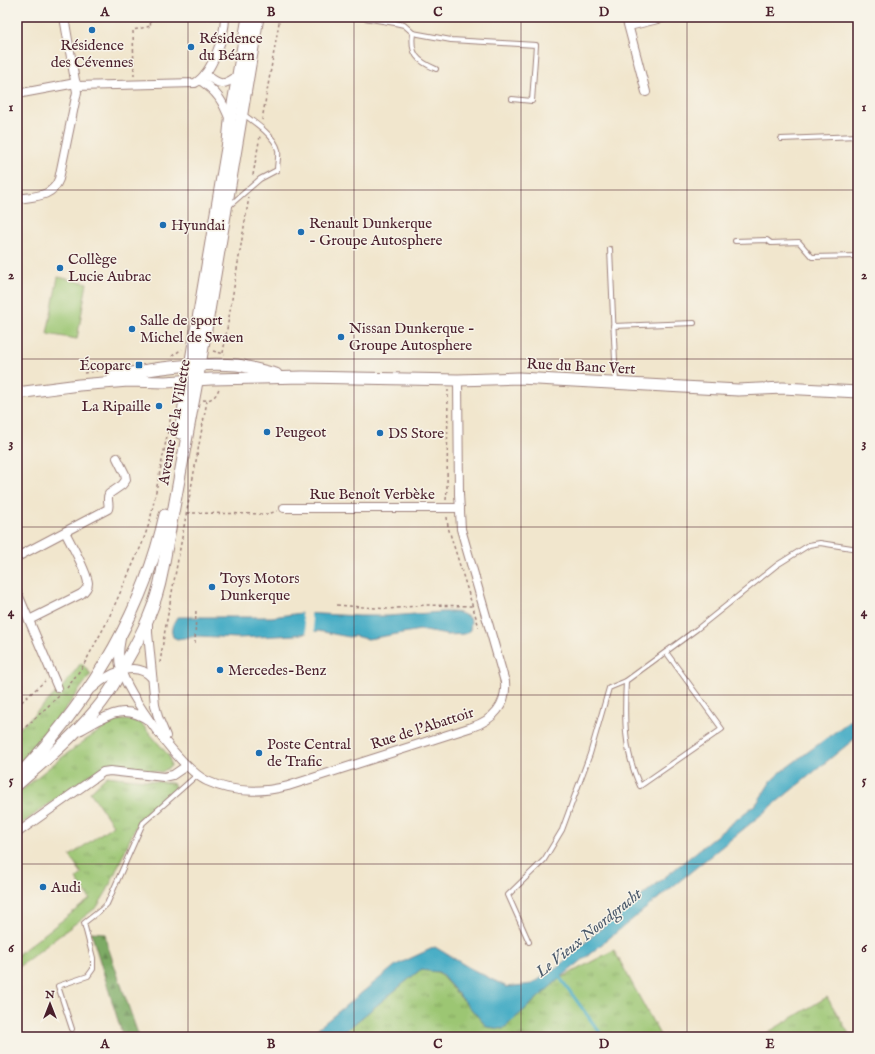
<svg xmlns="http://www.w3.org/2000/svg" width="875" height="1054" font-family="'IM FELL English',serif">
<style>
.grass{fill:url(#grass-tufts);stroke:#73724f}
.forest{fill:url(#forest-firs);stroke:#646548}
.pitch{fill:#9cc673;stroke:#73724f}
.water{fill:#45acc5;stroke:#486678}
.pier{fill:#f1e6cd}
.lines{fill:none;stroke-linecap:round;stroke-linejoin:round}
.stream{stroke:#45acc5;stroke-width:3}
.lane-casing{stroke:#9e827c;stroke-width:6}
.street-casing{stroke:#9e827c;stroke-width:10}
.secondary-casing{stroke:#9e827c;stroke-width:13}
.path{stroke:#9e827c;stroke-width:1.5;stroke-dasharray:3 3;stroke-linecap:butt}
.lane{stroke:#fff;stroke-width:4}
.street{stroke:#fff;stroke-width:8}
.secondary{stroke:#fff;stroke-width:11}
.grid{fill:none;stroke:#4a1f2b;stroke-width:1;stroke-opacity:0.55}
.poi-dot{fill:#1f6fb2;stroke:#f7f3e8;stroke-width:1.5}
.labels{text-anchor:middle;stroke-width:3;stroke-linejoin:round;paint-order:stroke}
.poi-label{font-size:15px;fill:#4a1f2b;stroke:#f7f3e8;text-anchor:start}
.street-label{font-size:15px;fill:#4a1f2b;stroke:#f7f3e8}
.water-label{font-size:16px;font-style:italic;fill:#485769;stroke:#f7f3e8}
.neatline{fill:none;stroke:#4a1f2b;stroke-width:1.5}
.grid-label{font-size:13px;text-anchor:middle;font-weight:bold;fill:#4a1f2b}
</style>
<defs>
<pattern id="grass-tufts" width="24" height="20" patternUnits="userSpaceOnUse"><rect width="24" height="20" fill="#9cc673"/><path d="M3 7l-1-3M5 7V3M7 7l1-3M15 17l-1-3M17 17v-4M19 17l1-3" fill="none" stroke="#81a05f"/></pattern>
<pattern id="forest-firs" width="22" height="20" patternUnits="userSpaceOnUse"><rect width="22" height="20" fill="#7dab65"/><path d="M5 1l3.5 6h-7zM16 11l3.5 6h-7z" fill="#688b53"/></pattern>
</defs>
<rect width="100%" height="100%" fill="#f7f3e8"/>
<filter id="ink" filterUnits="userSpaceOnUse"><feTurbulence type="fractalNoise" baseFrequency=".025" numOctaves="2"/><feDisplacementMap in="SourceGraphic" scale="8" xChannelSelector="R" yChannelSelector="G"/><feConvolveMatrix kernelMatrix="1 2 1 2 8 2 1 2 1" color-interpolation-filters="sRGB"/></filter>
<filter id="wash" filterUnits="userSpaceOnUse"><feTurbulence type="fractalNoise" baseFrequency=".012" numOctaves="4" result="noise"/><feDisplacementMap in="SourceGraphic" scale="16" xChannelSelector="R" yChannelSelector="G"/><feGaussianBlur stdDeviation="0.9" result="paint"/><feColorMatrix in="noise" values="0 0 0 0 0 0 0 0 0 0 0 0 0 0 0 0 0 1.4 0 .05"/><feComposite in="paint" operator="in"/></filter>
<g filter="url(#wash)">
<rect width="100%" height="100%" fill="#f1e6cd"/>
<g class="grass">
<polygon points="81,663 91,674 47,734 17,766 17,731 64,685"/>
<path d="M117,720H128L141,723L169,756L171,766L162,772L107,766L100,769L76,784L17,827V794C49,767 81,741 117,720Z"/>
<polygon points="107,776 171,783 174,784 175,788 139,819 107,891 97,907 17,968 17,955 90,899 76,879 82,874 70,856 113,825 90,792"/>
<polygon points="614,950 661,1037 338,1037 420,970 438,972 487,1027 503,1029 559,979"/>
<polygon points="827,997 851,1037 760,1037"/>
</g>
<polygon class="forest" points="91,932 105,933 107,944 139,1037 123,1037"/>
<polygon class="pitch" points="58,277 87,283 77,339 47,334"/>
<g class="water">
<path d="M442,612C453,612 463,611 471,620L470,630L465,634L447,635L420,630L368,639L354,636L349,637L318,631L295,635L238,638L198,636L177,639L173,637C170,628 173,624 177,617H272L301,613L359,616H389Z"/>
<polygon points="858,715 858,736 559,979 503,1029 487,1027 439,972 420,970 338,1037 307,1037 396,965 435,947 468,967 507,987 532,984 558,967 598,931 757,803 771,781 782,771"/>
</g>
<polygon class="pier" points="301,611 310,611 315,633 307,635"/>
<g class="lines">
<polyline class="stream" points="558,975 603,1037"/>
</g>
</g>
<g filter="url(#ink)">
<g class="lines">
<defs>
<g id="lane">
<polyline points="358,17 395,23 404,25 413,33 451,40 536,45 532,101 512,99"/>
<path d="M413,33C410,54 417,61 436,69"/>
<polyline points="781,139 858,136"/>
<path d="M229,206L260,179L277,170C277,163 279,157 278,150C275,136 254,122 243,114"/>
<polyline points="735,241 767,240 771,243 799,242 812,257 858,256"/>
<polyline points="610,249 616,383"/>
<polyline points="613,326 694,323"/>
<path d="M666,652L722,729L640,786C624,752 624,718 626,681L697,629L777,565L809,545L820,543L858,549"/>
<polyline points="529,942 508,895 544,860 562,830 590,754 609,688 626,681"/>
<polyline points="72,1029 58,986 88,976 93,969 93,958 84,923 102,909 107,904 143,823 197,775"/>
</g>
<g id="street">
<polyline points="626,17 646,92"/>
<polyline points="629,26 666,17"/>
<path d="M205,74C219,85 224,87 238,75"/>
<path d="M200,80C218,93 222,100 230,120"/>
<path d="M76,86L195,83C212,74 225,35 225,17"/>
<polyline points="17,94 76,83"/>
<polyline points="17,189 19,198"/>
<path d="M17,199C34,196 52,198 59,179L77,92L64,17"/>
<polyline points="284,508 460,508"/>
<path d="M17,557L108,509C110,504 106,499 109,494L122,485L126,480L125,474L117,458"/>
<polyline points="17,592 58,688"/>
<path d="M29,620L81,594C85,591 88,588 88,583C87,571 71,544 65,532"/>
<polyline points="148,622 148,633 155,705 158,717 166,736"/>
<path d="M121,638C119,648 118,656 120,666C126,694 181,769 207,781C233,793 261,793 288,786L472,727C493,720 507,705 505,682L461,529L459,494L458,380"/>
<path d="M93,688C108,674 136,659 152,678"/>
<path d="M81,730C105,717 123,702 149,721"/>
<polyline points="17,833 103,772 110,771 164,777 173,775 186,766"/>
</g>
<g id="secondary">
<path d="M113,377C149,368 201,362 237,365C250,367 263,371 276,374"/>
<polyline points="17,393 79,385 128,381 165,382 211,379 303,377 458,380 519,378 738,390 783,388 858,392"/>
<polyline points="180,433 190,366 228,142 230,121 248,17"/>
<path d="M22,772C90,699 143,614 165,515"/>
<path d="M17,785C43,762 70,740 92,714C107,698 117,679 127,660C143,632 156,605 162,573L200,365L258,17"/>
</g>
</defs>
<use href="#lane" class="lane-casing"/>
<use href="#street" class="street-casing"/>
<use href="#secondary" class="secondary-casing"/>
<g class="path">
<polyline points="134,76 133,30 151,26 149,17"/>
<polyline points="262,120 280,17"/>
<polyline points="253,175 260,136"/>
<polyline points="213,351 225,354"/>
<polyline points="223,353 249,197"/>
<polyline points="172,356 182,349"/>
<polyline points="84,373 106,369"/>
<path d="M203,400C211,401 217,396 219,388"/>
<polyline points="446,500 447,489 448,390"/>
<polyline points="187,513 268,514 277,511"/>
<polyline points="447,517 448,527 479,627"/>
<polyline points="337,605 388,609 426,605 473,606"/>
<polyline points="195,644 196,608"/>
<polyline points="160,663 164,636 207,401"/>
<polyline points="67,688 83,666 107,622 142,544 150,521 171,416"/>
<polyline points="17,706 45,681"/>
<polyline points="17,735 59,696"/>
</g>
<use href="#lane" class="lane"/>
<use href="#street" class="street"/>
<use href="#secondary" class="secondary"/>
</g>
</g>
<path class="grid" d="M188,17V1037M354,17V1037M521,17V1037M687,17V1037M17,190H858M17,359H858M17,527H858M17,695H858M17,864H858"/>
<g class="poi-dot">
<circle cx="92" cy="30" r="4"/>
<circle cx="191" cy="47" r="4"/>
<circle cx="163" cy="225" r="4"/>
<circle cx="301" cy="232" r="4"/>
<circle cx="60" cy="268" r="4"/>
<circle cx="132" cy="329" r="4"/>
<circle cx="341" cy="337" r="4"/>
<rect x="135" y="361" width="8" height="8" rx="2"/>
<circle cx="159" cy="406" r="4"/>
<circle cx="267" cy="432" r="4"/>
<circle cx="380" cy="433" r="4"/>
<circle cx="212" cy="587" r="4"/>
<circle cx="220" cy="670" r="4"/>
<circle cx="259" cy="753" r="4"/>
<circle cx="43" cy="887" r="4"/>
</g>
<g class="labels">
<g class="poi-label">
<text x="199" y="43">Résidence<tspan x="199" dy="17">du Béarn</tspan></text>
<text x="92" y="50" text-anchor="middle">Résidence<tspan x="92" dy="17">des Cévennes</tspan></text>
<text x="309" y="228">Renault Dunkerque<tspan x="309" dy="17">- Groupe Autosphere</tspan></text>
<text x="171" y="230">Hyundai</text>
<text x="68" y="264">Collège<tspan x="68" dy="17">Lucie Aubrac</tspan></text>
<text x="140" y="325">Salle de sport<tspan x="140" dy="17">Michel de Swaen</tspan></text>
<text x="349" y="333">Nissan Dunkerque -<tspan x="349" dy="17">Groupe Autosphere</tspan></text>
<text x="131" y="370" text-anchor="end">Écoparc</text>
<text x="151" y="411" text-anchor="end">La Ripaille</text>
<text x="275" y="437">Peugeot</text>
<text x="388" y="438">DS Store</text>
<text x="220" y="583">Toys Motors<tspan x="220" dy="17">Dunkerque</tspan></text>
<text x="228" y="675">Mercedes-Benz</text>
<text x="267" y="749">Poste Central<tspan x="267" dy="17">de Trafic</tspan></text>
<text x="51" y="892">Audi</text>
</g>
<g class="street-label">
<text transform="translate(581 366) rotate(3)" y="5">Rue du Banc Vert</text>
<text transform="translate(174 422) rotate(-80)" y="5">Avenue de la Villette</text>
<text x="372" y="499">Rue Benoît Verbèke</text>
<text transform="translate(422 728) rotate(-18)" y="5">Rue de l'Abattoir</text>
</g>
<g class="water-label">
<text transform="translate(588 932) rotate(-39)" y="6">Le Vieux Noordgracht</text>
</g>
</g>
<rect width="875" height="1054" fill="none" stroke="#f7f3e8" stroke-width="44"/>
<g transform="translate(50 1004)" stroke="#f7f3e8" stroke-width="3" paint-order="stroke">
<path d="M0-3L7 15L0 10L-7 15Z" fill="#4a1f2b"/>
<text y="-6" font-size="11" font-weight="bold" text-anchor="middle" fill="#4a1f2b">N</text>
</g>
<rect x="22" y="22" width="831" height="1010" class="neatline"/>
<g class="grid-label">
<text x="105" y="16">A</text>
<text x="271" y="16">B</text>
<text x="438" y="16">C</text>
<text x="604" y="16">D</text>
<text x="770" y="16">E</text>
<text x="11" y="111">1</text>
<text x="864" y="111">1</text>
<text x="11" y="279">2</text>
<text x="864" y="279">2</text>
<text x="11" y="447">3</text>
<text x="864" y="447">3</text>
<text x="11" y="616">4</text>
<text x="864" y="616">4</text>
<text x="11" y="784">5</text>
<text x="864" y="784">5</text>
<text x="11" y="952">6</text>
<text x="864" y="952">6</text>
<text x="105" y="1048">A</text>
<text x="271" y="1048">B</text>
<text x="438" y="1048">C</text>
<text x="604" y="1048">D</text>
<text x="770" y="1048">E</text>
</g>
</svg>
